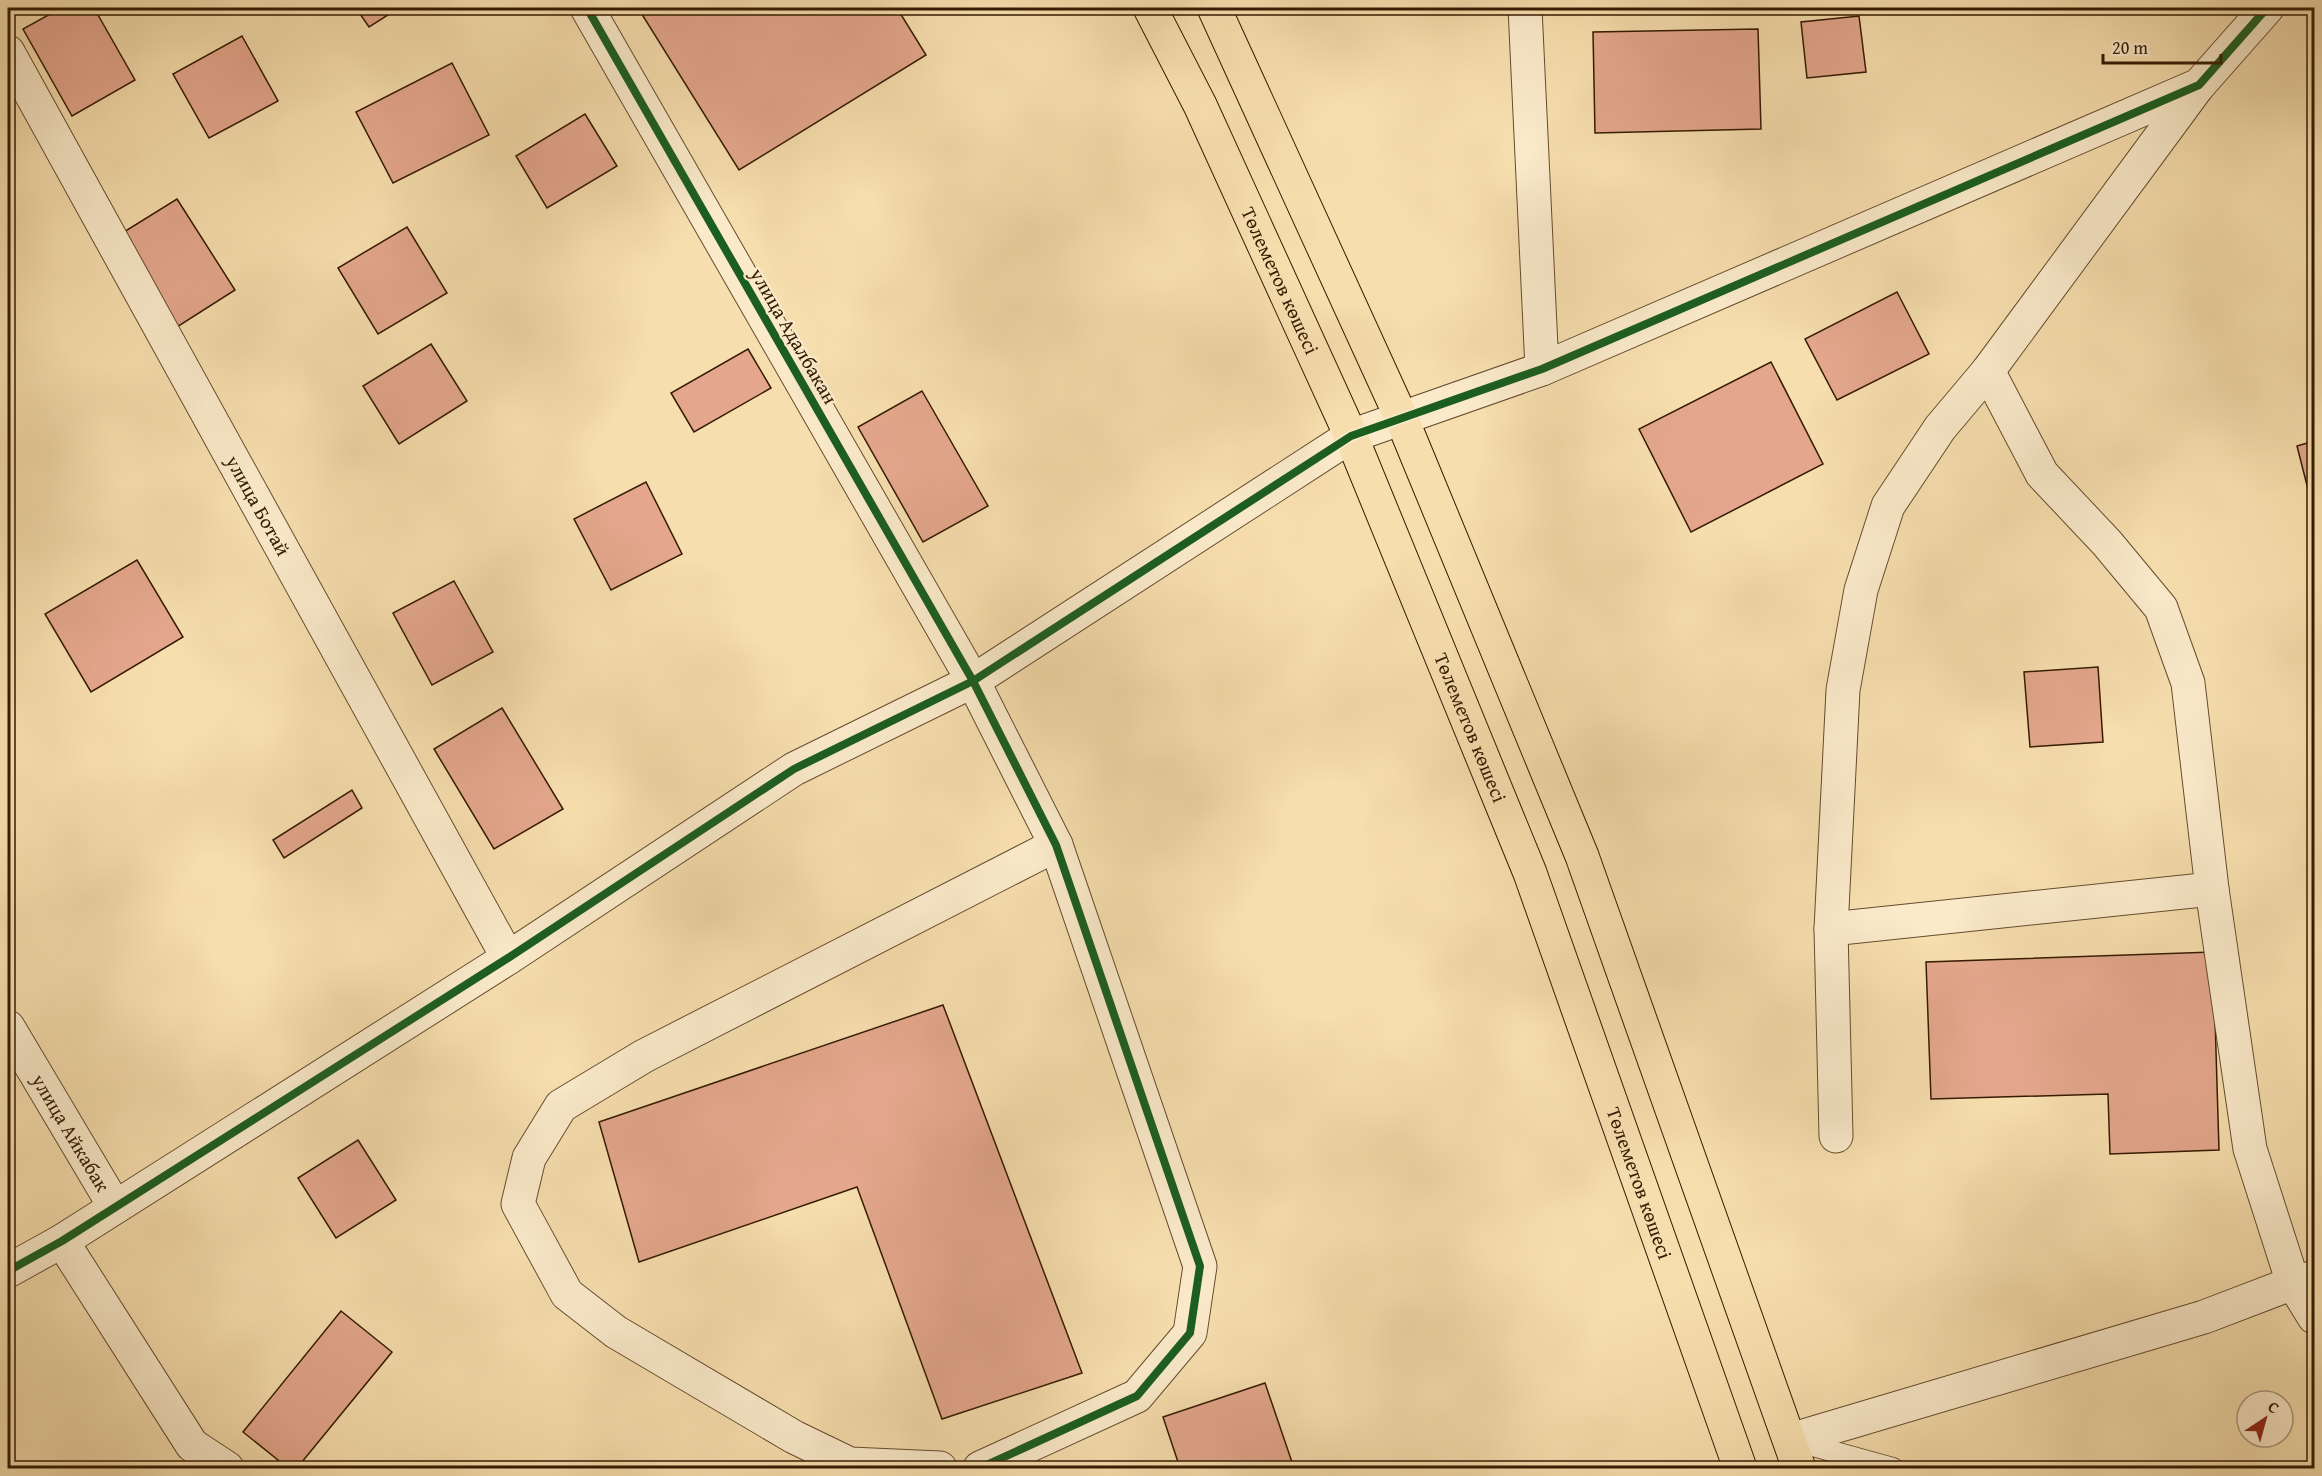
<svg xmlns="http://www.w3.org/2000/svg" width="2322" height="1476" font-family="'Gentium Book Plus',serif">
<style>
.building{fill:#e4a78d;stroke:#341b02;stroke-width:1.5}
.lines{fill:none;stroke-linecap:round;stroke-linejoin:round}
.lane-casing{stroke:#654c2d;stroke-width:22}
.street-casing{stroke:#654c2d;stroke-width:35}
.primary-casing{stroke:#341b02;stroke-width:35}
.lane{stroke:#faeaca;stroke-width:20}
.street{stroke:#faeaca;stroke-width:33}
.primary{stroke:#f7deae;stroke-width:33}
.cycleway-casing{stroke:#faeaca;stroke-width:11}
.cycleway{stroke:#1b5e20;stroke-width:8}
.labels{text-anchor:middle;stroke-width:4.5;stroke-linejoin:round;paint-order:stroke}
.street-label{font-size:20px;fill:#341b02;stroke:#faeaca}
</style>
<rect width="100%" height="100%" fill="#f7deae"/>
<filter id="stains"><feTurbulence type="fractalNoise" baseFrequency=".00333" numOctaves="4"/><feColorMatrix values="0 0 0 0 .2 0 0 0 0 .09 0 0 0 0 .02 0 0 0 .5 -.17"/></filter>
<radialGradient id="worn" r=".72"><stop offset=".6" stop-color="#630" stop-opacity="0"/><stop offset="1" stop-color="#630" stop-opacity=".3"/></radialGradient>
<g class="building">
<polygon points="61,8 94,8 135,80 72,116 23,29"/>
<polygon points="356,8 399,8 369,27"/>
<polygon points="638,8 897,8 926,55 739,170"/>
<polygon points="1859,16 1866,72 1807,78 1801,22"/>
<polygon points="1758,29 1761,129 1595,133 1593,32"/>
<polygon points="242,36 278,101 209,138 173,74"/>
<polygon points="452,63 489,135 393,183 356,112"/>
<polygon points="585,114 617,166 547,208 516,156"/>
<polygon points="177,199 235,290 177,327 119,235"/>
<polygon points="407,227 447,293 378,334 338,268"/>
<polygon points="1897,292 1929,354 1837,400 1805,339"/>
<polygon points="431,344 467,401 399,444 363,386"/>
<polygon points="748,349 771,388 694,432 671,393"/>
<polygon points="1771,362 1823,464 1691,532 1639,429"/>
<polygon points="922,391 988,506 923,542 858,427"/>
<polygon points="2314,441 2314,513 2297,446"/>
<polygon points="646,482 682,554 611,590 574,519"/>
<polygon points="137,560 183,637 91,692 45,614"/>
<polygon points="454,581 493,652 432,685 393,613"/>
<polygon points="2098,667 2103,742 2030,747 2024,672"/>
<polygon points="502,708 563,809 494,849 434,749"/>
<polygon points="352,790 362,808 284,858 273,840"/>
<polygon points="2213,952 2219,1150 2110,1154 2108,1094 1931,1099 1926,962"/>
<polygon points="943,1005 1082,1373 942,1419 857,1187 639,1262 599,1122"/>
<polygon points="358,1140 396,1200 336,1238 298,1178"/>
<polygon points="341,1311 392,1352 297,1468 288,1468 243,1432"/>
<polygon points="1265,1383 1294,1468 1180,1468 1163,1417"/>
</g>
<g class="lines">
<defs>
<polyline id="lane" points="1795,1441 1893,1468"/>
<g id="street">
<polyline points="587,8 973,681 1056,845 1200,1266 1190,1333 1137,1396 980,1468"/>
<polyline points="1525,8 1542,369"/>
<path id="s1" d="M8,52L508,958"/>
<polyline points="1988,371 2042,474 2107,543 2161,608 2188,683 2212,889 2250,1149 2293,1283 2314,1317"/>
<polyline points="1831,929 2212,889"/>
<path id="s2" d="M8,1027L115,1207"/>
<polyline points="1836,1136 1831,929 1843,690 1861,590 1888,506 1940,428 1988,371 2198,86"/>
<polyline points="62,1241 192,1445 227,1468"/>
<polyline points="8,1271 62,1241 508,958 794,769 973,681 1351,436 1542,369 2199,85 2267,8"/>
<polyline points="1790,1440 2204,1317 2293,1283 2314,1277"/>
<polyline points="940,1468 850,1464 794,1437 616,1332 567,1294 518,1204 529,1158 561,1106 644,1056 1056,845"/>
</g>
<g id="primary">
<path id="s3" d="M1150,8L1200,105L1351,436L1530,873L1740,1468"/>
<polyline points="1214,8 1401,417 1582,856 1799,1468"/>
</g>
</defs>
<use href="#lane" class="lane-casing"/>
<use href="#street" class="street-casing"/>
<use href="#primary" class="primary-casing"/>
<use href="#lane" class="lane"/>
<use href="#street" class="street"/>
<use href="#primary" class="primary"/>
<defs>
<g id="cycleway">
<polyline points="587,8 973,681 1056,845 1200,1266 1190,1333 1137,1396 980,1468"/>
<polyline points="8,1271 62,1241 508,958 794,769 973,681 1351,436 1542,369 2199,85 2267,8"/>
</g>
</defs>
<use href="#cycleway" class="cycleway-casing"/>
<use href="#cycleway" class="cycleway"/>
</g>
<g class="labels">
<g class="street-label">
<text dy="7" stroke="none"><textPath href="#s3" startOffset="302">Төлеметов көшесі</textPath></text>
<text transform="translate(794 336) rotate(60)" y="7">улица Адалбакан</text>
<text dy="7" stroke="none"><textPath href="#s1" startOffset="518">улица Ботай</textPath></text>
<text dy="7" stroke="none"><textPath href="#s3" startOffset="788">Төлеметов көшесі</textPath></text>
<text dy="7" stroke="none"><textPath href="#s2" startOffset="123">улица Айкабак</textPath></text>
<text dy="7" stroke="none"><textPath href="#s3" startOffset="1274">Төлеметов көшесі</textPath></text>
</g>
</g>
<rect width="2322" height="1476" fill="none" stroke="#f7deae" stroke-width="30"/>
<rect x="9" y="9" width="2304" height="1458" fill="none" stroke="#341b02" stroke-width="3"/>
<rect x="15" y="15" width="2292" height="1446" fill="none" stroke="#341b02" stroke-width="1.5"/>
<g transform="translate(2265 1419) rotate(36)"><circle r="28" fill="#faeaca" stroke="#ab977a" stroke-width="1.5"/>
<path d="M0-4.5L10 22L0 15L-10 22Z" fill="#8f2418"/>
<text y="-9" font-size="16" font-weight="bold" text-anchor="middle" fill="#341b02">С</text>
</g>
<path d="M2103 54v9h118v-9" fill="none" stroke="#341b02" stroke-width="3"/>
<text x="2112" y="54" font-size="18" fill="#341b02" stroke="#faeaca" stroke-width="4.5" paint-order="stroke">20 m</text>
<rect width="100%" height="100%" filter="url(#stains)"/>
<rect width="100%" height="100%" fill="url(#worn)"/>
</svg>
